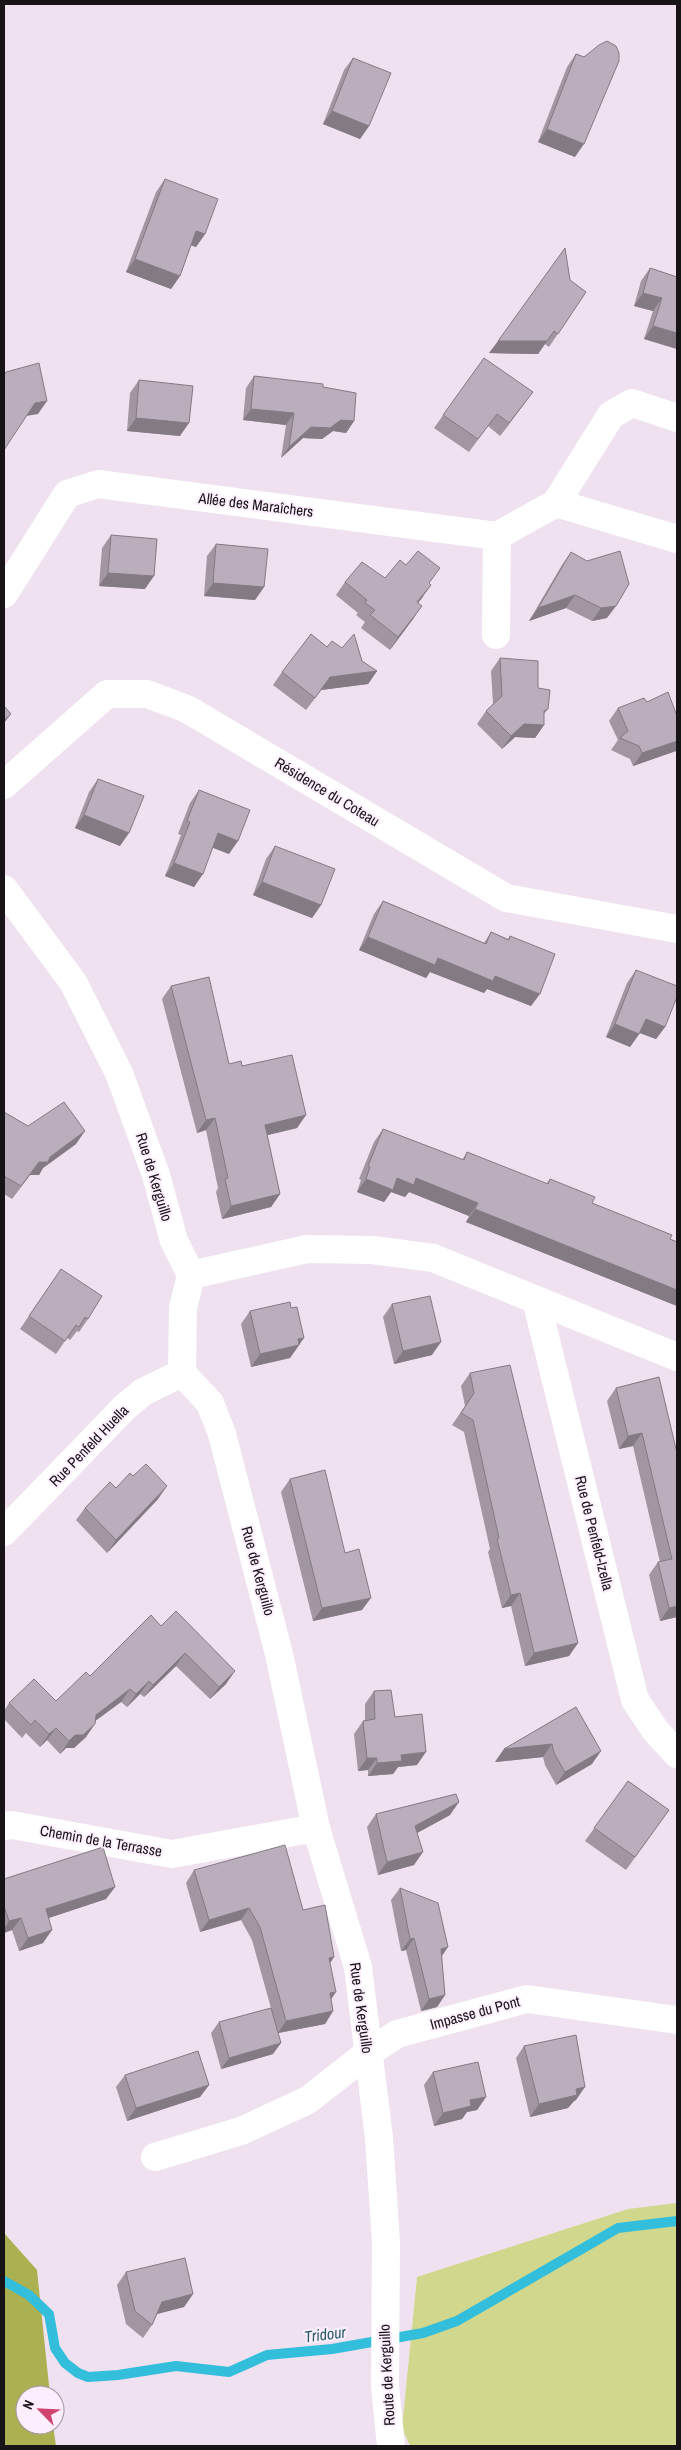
<svg xmlns="http://www.w3.org/2000/svg" width="681" height="2450" font-family="'Archivo Narrow',sans-serif">
<style>
.green{fill:#d1d88e}
.forest{fill:#abb151}
.lines{fill:none;stroke-linecap:round;stroke-linejoin:round}
.stream{stroke:#33bedc;stroke-width:10}
.minor{stroke:#fff;stroke-width:28}
.wall{fill:#a196a2}
.shaded-wall{fill:#837a84}
.building{fill:#bbaebc;stroke:#837a84}
.labels{text-anchor:middle;stroke-width:4;stroke-linejoin:round;paint-order:stroke}
.street-label{font-size:15px;fill:#171317;stroke:#fdeefd}
.water-label{font-size:16px;font-style:italic;fill:#285e6b;stroke:#fdeefd}
</style>
<rect width="100%" height="100%" fill="#efe1f0"/>
<polygon class="green" points="677,2203 677,2446 410,2446 402,2428 417,2277 628,2209"/>
<polygon class="forest" points="4,2233 37,2270 50,2395 25,2395 25,2425 53,2425 56,2446 4,2446"/>
<g class="lines">
<polyline class="stream" points="4,2281 29,2295 49,2314 55,2348 65,2363 78,2373 88,2377 118,2375 176,2366 229,2372 267,2355 332,2349 423,2333 457,2321 618,2228 677,2221"/>
<g class="minor">
<polyline points="556,503 677,539"/>
<polyline points="4,594 67,494 98,484 497,536 556,503 611,415 632,403 677,418"/>
<polyline points="496,635 497,536"/>
<polyline points="4,785 107,694 147,694 187,709 506,898 677,929"/>
<polyline points="4,889 73,982 119,1073 156,1175 174,1241 191,1275 183,1308 182,1373 210,1403 222,1434 279,1654 316,1828 358,1967 379,2138 386,2242 385,2386 391,2446"/>
<polyline points="191,1275 307,1249 373,1250 433,1258 677,1357"/>
<polyline points="536,1300 635,1700 655,1730 677,1754"/>
<polyline points="4,1532 124,1408 143,1392 182,1373"/>
<polyline points="4,1826 12,1825 172,1854 316,1828"/>
<polyline points="155,2157 241,2131 308,2100 368,2053 397,2034 527,1999 677,2020"/>
</g>
</g>
<g class="wall">
<polygon points="576,54 584,57 575,157 538,142 567,67"/>
<polygon points="353,58 369,126 360,139 323,124 344,70"/>
<polygon points="165,179 205,234 196,247 191,245 180,276 171,289 126,272 156,192"/>
<polygon points="650,268 677,277 677,349 644,339 653,311 634,306 641,281"/>
<polygon points="570,280 586,292 549,347 545,344 538,354 489,353"/>
<polygon points="484,358 524,404 500,436 488,426 469,452 434,428"/>
<polygon points="254,376 323,387 354,421 346,433 333,431 322,439 303,438 281,458 286,425 243,420 246,388"/>
<polygon points="139,380 180,436 127,431 130,393"/>
<polygon points="111,535 145,589 99,586 102,548"/>
<polygon points="216,544 264,587 255,600 204,596 207,556"/>
<polygon points="571,552 607,618 592,621 566,608 529,621 562,565"/>
<polygon points="385,578 429,583 422,598 418,603 413,619 390,650 361,628 365,622 356,615 358,613 336,595 345,582"/>
<polygon points="327,647 362,661 377,671 368,684 321,690 306,710 273,685 282,672"/>
<polygon points="500,658 538,688 548,709 544,714 544,725 535,738 515,737 502,749 477,724 486,711 493,704 491,671"/>
<polygon points="647,702 677,716 677,750 676,751 633,766 630,759 611,750 618,740 609,721 618,708"/>
<polygon points="98,779 120,846 75,828 89,792"/>
<polygon points="199,790 229,854 213,848 194,887 165,876 181,835 178,834 190,803"/>
<polygon points="275,846 321,905 312,918 253,895 266,859"/>
<polygon points="383,901 484,943 491,932 508,939 510,936 531,1006 487,989 484,993 430,972 426,978 359,950 374,914"/>
<polygon points="636,970 665,1027 656,1039 640,1033 630,1047 606,1037 627,983"/>
<polygon points="171,986 229,1064 242,1066 306,1115 297,1128 267,1135 280,1194 271,1207 222,1219 216,1192 218,1188 206,1130 197,1133 162,999"/>
<polygon points="4,1112 28,1126 76,1144 43,1168 39,1175 30,1175 12,1199 4,1194"/>
<polygon points="383,1129 462,1160 467,1152 546,1184 550,1179 592,1203 677,1242 677,1306 466,1222 469,1216 409,1192 405,1197 391,1192 384,1202 357,1192 361,1180 359,1179 374,1142"/>
<polygon points="52,1282 88,1319 79,1332 77,1331 70,1340 67,1338 56,1354 20,1329"/>
<polygon points="392,1304 432,1355 394,1364 383,1317"/>
<polygon points="291,1308 299,1345 290,1358 251,1367 241,1324 250,1311"/>
<polygon points="470,1373 578,1643 569,1656 525,1666 511,1606 502,1608 488,1552 490,1549 464,1432 452,1425 465,1406 461,1386"/>
<polygon points="659,1377 677,1617 660,1621 649,1575 658,1562 660,1562 633,1446 619,1449 607,1401 616,1388"/>
<polygon points="133,1476 158,1499 107,1553 76,1520 85,1508"/>
<polygon points="290,1479 345,1553 362,1610 313,1621 281,1492"/>
<polygon points="161,1626 226,1684 210,1699 176,1666 144,1697 140,1694 127,1707 121,1702 95,1721 86,1737 74,1748 66,1748 60,1754 47,1740 40,1747 26,1733 22,1738 4,1719 4,1711 9,1703 56,1701 90,1676"/>
<polygon points="374,1691 395,1717 417,1765 398,1767 393,1774 368,1776 368,1770 358,1771 354,1734 363,1721 365,1721 365,1704"/>
<polygon points="576,1707 592,1764 556,1785 545,1765 543,1757 495,1762 504,1749"/>
<polygon points="628,1781 669,1810 626,1870 585,1841"/>
<polygon points="376,1814 450,1815 417,1833 414,1865 378,1875 367,1827"/>
<polygon points="194,1870 303,1910 334,1957 330,1963 331,1999 333,2011 325,2024 278,2033 273,2054 221,2069 211,2033 219,2022 271,2008 252,1940 241,1920 200,1932 186,1883"/>
<polygon points="4,1879 115,1887 106,1899 48,1918 43,1943 19,1951 12,1930 4,1933"/>
<polygon points="400,1888 441,1957 445,1995 437,2007 421,2011 406,1950 401,1951 391,1900"/>
<polygon points="524,2046 576,2100 574,2101 568,2108 530,2117 516,2058"/>
<polygon points="433,2072 486,2097 477,2110 467,2112 462,2119 434,2126 424,2085"/>
<polygon points="125,2075 209,2085 200,2097 127,2121 116,2087"/>
<polygon points="126,2272 193,2294 184,2307 157,2314 152,2325 143,2338 126,2324 117,2285"/>
</g>
<g class="shaded-wall">
<polygon points="332,111 369,126 360,139 323,124"/>
<polygon points="547,129 584,144 575,157 538,142"/>
<polygon points="196,231 205,234 196,247 187,244"/>
<polygon points="135,259 180,276 171,289 126,272"/>
<polygon points="643,293 662,298 653,311 634,306"/>
<polygon points="653,326 677,333 677,349 644,339"/>
<polygon points="498,341 547,341 538,354 489,353"/>
<polygon points="533,392 500,436 509,423"/>
<polygon points="47,401 38,414 26,416 35,403"/>
<polygon points="251,409 294,413 286,425 243,420"/>
<polygon points="136,418 189,423 180,436 127,431"/>
<polygon points="341,420 354,421 346,433 333,431 322,439 303,438 281,458 289,447 311,427"/>
<polygon points="108,573 154,576 145,589 99,586"/>
<polygon points="213,583 264,587 255,600 204,596"/>
<polygon points="431,585 422,598 408,615 417,602"/>
<polygon points="575,595 566,608 529,621 538,608"/>
<polygon points="422,606 413,619 390,650 398,637"/>
<polygon points="616,606 607,618 592,621 601,608"/>
<polygon points="377,671 368,684 321,690 306,710 330,677"/>
<polygon points="11,714 4,723 4,720"/>
<polygon points="524,724 544,725 535,738 515,737 502,749 511,736"/>
<polygon points="677,741 677,750 676,751 633,766 642,753"/>
<polygon points="84,815 129,833 120,846 75,828"/>
<polygon points="218,833 238,841 229,854 209,846"/>
<polygon points="174,863 203,874 194,887 165,876"/>
<polygon points="262,882 321,905 312,918 253,895"/>
<polygon points="368,937 495,976 540,994 531,1006 487,989 484,993 430,972 426,978 359,950"/>
<polygon points="646,1019 665,1027 656,1039 637,1032"/>
<polygon points="615,1024 639,1034 630,1047 606,1037"/>
<polygon points="306,1115 297,1128 256,1138 265,1125"/>
<polygon points="215,1118 206,1130 197,1133 206,1120"/>
<polygon points="85,1131 76,1144 43,1168 39,1175 30,1175 12,1199 39,1162 50,1157"/>
<polygon points="397,1178 416,1178 478,1203 469,1216 409,1192 405,1197 391,1192 384,1202 357,1192 366,1179"/>
<polygon points="280,1194 271,1207 222,1219 231,1206"/>
<polygon points="475,1209 677,1290 677,1306 466,1222"/>
<polygon points="304,1338 290,1358 251,1367 260,1354 298,1339"/>
<polygon points="441,1342 432,1355 394,1364 403,1351"/>
<polygon points="642,1433 633,1446 619,1449 628,1436"/>
<polygon points="167,1486 158,1499 107,1553 116,1540"/>
<polygon points="520,1593 511,1606 502,1608 511,1595"/>
<polygon points="371,1598 362,1610 313,1621 322,1608"/>
<polygon points="677,1606 677,1617 660,1621 669,1608"/>
<polygon points="578,1643 569,1656 525,1666 534,1653"/>
<polygon points="185,1653 176,1666 144,1697 153,1685"/>
<polygon points="235,1671 226,1684 210,1699 219,1687"/>
<polygon points="149,1681 140,1694 127,1707 136,1694"/>
<polygon points="130,1689 121,1702 87,1727 96,1715"/>
<polygon points="95,1724 86,1737 74,1748 66,1748 60,1754 69,1741 75,1735"/>
<polygon points="56,1728 47,1740 40,1747 49,1734"/>
<polygon points="552,1744 543,1757 495,1762 504,1749"/>
<polygon points="601,1751 592,1764 556,1785 565,1772"/>
<polygon points="426,1752 417,1765 398,1767 393,1774 368,1776 377,1763 401,1755"/>
<polygon points="367,1758 377,1758 368,1770 358,1771"/>
<polygon points="459,1802 450,1815 406,1839 415,1826"/>
<polygon points="423,1852 414,1865 378,1875 387,1862"/>
<polygon points="115,1887 106,1899 37,1922 46,1909"/>
<polygon points="249,1908 241,1920 200,1932 209,1920"/>
<polygon points="21,1918 12,1930 4,1933 4,1929 9,1921"/>
<polygon points="52,1930 43,1943 19,1951 28,1938"/>
<polygon points="414,1938 406,1950 401,1951 410,1939"/>
<polygon points="448,1947 440,1959 441,1949"/>
<polygon points="334,1957 326,1969 329,1958"/>
<polygon points="336,1992 328,2004 330,1993"/>
<polygon points="445,1995 437,2007 421,2011 429,1999"/>
<polygon points="333,2011 325,2024 278,2033 286,2021"/>
<polygon points="281,2043 273,2054 221,2069 229,2058"/>
<polygon points="209,2085 200,2097 127,2121 136,2108"/>
<polygon points="585,2087 576,2100 574,2101 568,2108 530,2117 539,2104 576,2089"/>
<polygon points="486,2097 477,2110 467,2112 462,2119 434,2126 443,2113 470,2100"/>
<polygon points="193,2294 184,2307 153,2315 162,2302"/>
</g>
<g class="building">
<polygon points="607,41 616,46 619,53 619,61 584,144 547,129 576,54 584,57 599,45"/>
<polygon points="353,58 391,73 369,126 332,111"/>
<polygon points="165,179 218,199 205,234 196,231 180,276 135,259"/>
<polygon points="565,248 570,280 586,292 558,334 554,331 547,341 498,341"/>
<polygon points="650,268 677,277 677,333 653,326 662,298 643,293"/>
<polygon points="484,358 533,392 509,423 497,414 478,439 443,415"/>
<polygon points="39,363 47,401 35,403 4,450 4,375 6,372"/>
<polygon points="254,376 323,384 323,387 356,393 354,421 341,420 330,428 311,427 289,447 294,413 251,409"/>
<polygon points="139,380 193,386 189,423 136,418"/>
<polygon points="111,535 157,539 154,576 108,573"/>
<polygon points="216,544 268,549 264,587 213,583"/>
<polygon points="418,551 440,568 429,583 431,585 417,602 422,606 398,637 370,615 375,610 365,603 367,600 345,582 362,562 385,578 400,560 406,565"/>
<polygon points="620,551 629,584 616,606 601,608 575,595 538,608 571,552 587,561"/>
<polygon points="311,634 327,647 332,641 342,648 354,634 362,661 377,671 330,677 315,698 282,672"/>
<polygon points="500,658 538,661 538,688 550,690 548,709 544,711 544,725 524,724 511,736 486,711 502,696"/>
<polygon points="668,692 677,716 677,741 642,753 639,746 620,738 628,731 618,708 644,698 647,702"/>
<polygon points="4,706 11,714 4,720"/>
<polygon points="98,779 144,796 129,833 84,815"/>
<polygon points="199,790 250,810 238,841 218,833 203,874 174,863 190,822 187,821"/>
<polygon points="275,846 335,869 321,905 262,882"/>
<polygon points="383,901 486,944 491,932 509,940 510,936 555,954 540,994 495,976 493,981 438,958 435,965 368,937"/>
<polygon points="636,970 677,986 677,997 665,1027 646,1019 639,1034 615,1024"/>
<polygon points="209,977 229,1064 241,1061 242,1066 292,1055 306,1115 265,1125 280,1194 231,1206 225,1179 228,1178 215,1118 206,1120 171,986"/>
<polygon points="64,1102 85,1131 50,1157 48,1162 39,1162 21,1186 4,1176 4,1112 28,1126"/>
<polygon points="383,1129 464,1160 467,1152 548,1184 550,1179 595,1197 592,1203 672,1235 670,1239 677,1242 677,1290 475,1209 478,1203 416,1178 414,1185 397,1178 393,1190 366,1179 370,1167 368,1166"/>
<polygon points="61,1269 102,1296 88,1319 85,1317 79,1327 76,1325 65,1341 29,1316"/>
<polygon points="430,1296 441,1342 403,1351 392,1304"/>
<polygon points="290,1302 291,1308 297,1307 304,1338 298,1339 299,1345 260,1354 250,1311"/>
<polygon points="510,1365 578,1643 534,1653 520,1593 511,1595 497,1539 499,1538 473,1420 461,1413 474,1393 470,1373"/>
<polygon points="659,1377 677,1453 677,1606 669,1608 658,1562 672,1559 642,1433 628,1436 616,1388"/>
<polygon points="146,1464 167,1486 116,1540 85,1508 110,1482 116,1488 130,1473 133,1476"/>
<polygon points="325,1470 345,1553 359,1549 371,1598 322,1608 290,1479"/>
<polygon points="176,1611 235,1671 219,1687 185,1653 153,1685 149,1681 136,1694 130,1689 96,1715 95,1724 83,1735 75,1735 69,1741 56,1728 49,1734 35,1720 31,1725 9,1703 34,1679 56,1701 86,1672 90,1676 151,1615 161,1626"/>
<polygon points="391,1690 395,1717 422,1714 426,1752 401,1755 402,1761 377,1763 377,1758 367,1758 363,1721 375,1719 374,1691"/>
<polygon points="576,1707 601,1751 565,1772 554,1753 552,1744 504,1749"/>
<polygon points="628,1781 669,1810 635,1857 594,1828"/>
<polygon points="456,1794 459,1802 415,1826 423,1852 387,1862 376,1814"/>
<polygon points="285,1845 303,1910 325,1905 334,1957 329,1958 336,1992 330,1993 333,2011 286,2021 260,1927 249,1908 209,1920 194,1870"/>
<polygon points="103,1847 115,1887 46,1909 52,1930 28,1938 21,1918 9,1921 4,1906 4,1879"/>
<polygon points="400,1888 438,1903 448,1947 441,1949 445,1995 429,1999 414,1938 410,1939"/>
<polygon points="271,2008 281,2043 229,2058 219,2022"/>
<polygon points="576,2035 585,2087 576,2089 577,2095 539,2104 524,2046"/>
<polygon points="198,2051 209,2085 136,2108 125,2075"/>
<polygon points="478,2062 486,2097 470,2100 471,2106 443,2113 433,2072"/>
<polygon points="185,2258 193,2294 162,2302 152,2325 135,2311 126,2272"/>
</g>
<g class="labels">
<g class="street-label">
<text transform="translate(256 505) rotate(7)" y="5">Allée des Maraîchers</text>
<text transform="translate(327 792) rotate(31)" y="5">Résidence du Coteau</text>
<text transform="translate(154 1177) rotate(73)" y="5">Rue de Kerguillo</text>
<text transform="translate(89 1446) rotate(-46)" y="5">Rue Penfeld Huella</text>
<text transform="translate(594 1533) rotate(76)" y="5">Rue de Penfeld-Izella</text>
<text transform="translate(258 1571) rotate(75)" y="5">Rue de Kerguillo</text>
<text transform="translate(101 1841) rotate(10)" y="5">Chemin de la Terrasse</text>
<text transform="translate(361 2008) rotate(82)" y="5">Rue de Kerguillo</text>
<text transform="translate(475 2013) rotate(-15)" y="5">Impasse du Pont</text>
<text transform="translate(387 2375) rotate(-93)" y="5">Route de Kerguillo</text>
</g>
<g class="water-label">
<text transform="translate(325 2334) rotate(-7)" y="6">Tridour</text>
</g>
</g>
<rect width="681" height="2450" fill="none" stroke="#171317" stroke-width="10"/>
<g transform="translate(40 2410) rotate(294)"><circle r="24" fill="#fdeefd" stroke="#a196a1"/>
<path d="M0-4L9 19L0 12L-9 19Z" fill="#d1436f"/>
<text y="-8" font-size="14" font-weight="bold" text-anchor="middle" fill="#171317">N</text>
</g>
</svg>
